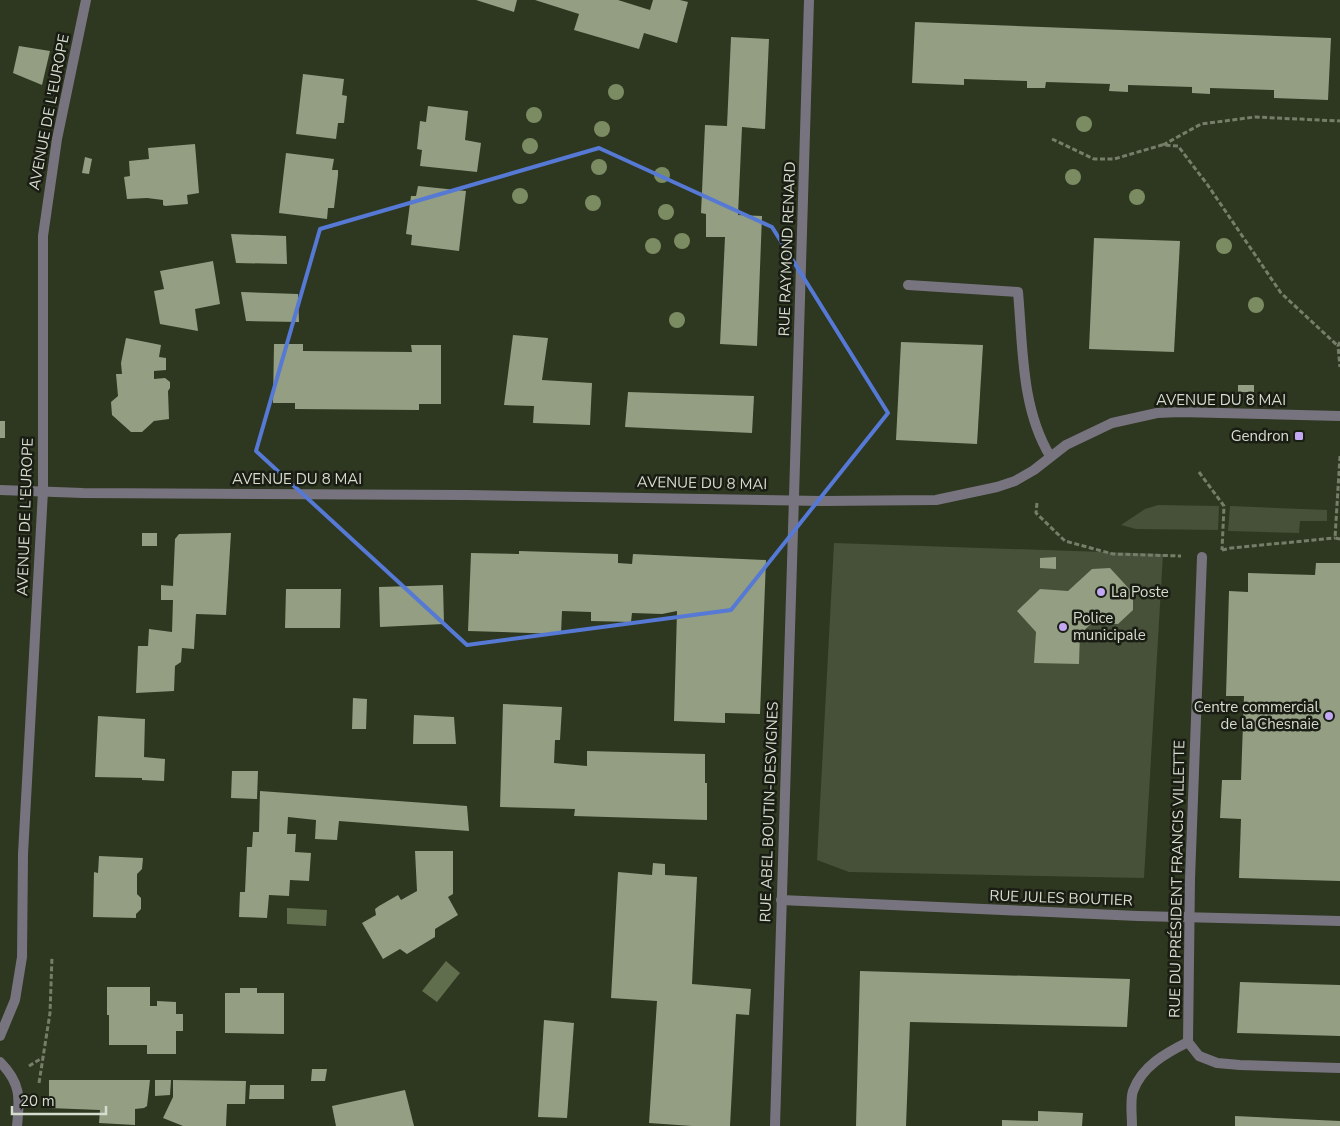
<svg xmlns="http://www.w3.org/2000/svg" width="1340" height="1126" font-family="'Nunito Sans',sans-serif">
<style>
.green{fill:#475039}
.water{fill:#616e4d}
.building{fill:#939e83}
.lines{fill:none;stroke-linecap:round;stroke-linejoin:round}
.path{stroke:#767e6a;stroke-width:3;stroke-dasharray:5 2.5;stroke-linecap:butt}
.service{stroke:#77747f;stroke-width:10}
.minor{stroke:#77747f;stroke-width:10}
.tertiary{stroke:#77747f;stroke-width:10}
.tree{fill:#7c8c62}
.marked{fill:none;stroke:#5579d5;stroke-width:4;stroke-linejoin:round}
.poi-dot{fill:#c2a7f2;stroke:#191d13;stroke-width:2}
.labels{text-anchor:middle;stroke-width:5;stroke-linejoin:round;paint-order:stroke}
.street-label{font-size:15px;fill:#d7ddce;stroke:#191d13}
.poi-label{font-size:15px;fill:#d7ddce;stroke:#191d13;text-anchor:end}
</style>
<rect width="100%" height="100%" fill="#2e3720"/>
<g class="green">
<polygon points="1158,505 1219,506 1218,530 1136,529 1121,525 1145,509"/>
<polygon points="1230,506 1327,510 1327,521 1300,521 1299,533 1228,531"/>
<polygon points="834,543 1163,554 1144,878 849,872 817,860"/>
</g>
<g class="water">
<polygon points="287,908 327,910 326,926 287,924"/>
<polygon points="446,961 460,973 437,1002 422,991"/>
</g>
<g class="building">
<polygon points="476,0 517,0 514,12"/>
<polygon points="535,0 618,0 650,10 653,0 680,0 688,2 677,43 644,33 639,49 574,30 579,14"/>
<polygon points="915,22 1331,38 1328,100 1274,98 1274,90 1210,88 1210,94 1192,93 1192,87 1128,85 1128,92 1109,91 1110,84 1046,82 1045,88 1027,88 1027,81 964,79 964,85 912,83"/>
<polygon points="731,37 769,39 765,129 742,127 738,215 762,216 757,346 720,344 725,237 706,237 706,214 701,213 705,125 727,126"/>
<polygon points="19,46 50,51 42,85 13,73"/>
<polygon points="303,74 344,79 342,95 347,96 344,123 338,123 336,139 296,134"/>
<polygon points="428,106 468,111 465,140 481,143 477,172 420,166 422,150 417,149 420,121 426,122"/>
<polygon points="195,144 199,193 187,195 188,204 165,206 163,205 163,200 147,198 127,199 124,177 130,176 129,161 149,159 148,148"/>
<polygon points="286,153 334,159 332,170 338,170 338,175 334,208 328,208 327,219 279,213"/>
<polygon points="85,157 92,159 89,174 82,173"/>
<polygon points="418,186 466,191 459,251 411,245 412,235 406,234 411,196 416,196"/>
<polygon points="231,234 286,236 287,264 236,263"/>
<polygon points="1094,238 1180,241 1174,352 1089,349"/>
<polygon points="213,261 220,304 195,309 198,331 160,324 154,291 164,289 160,271"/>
<polygon points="241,292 298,294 299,322 246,321"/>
<polygon points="513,335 548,338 542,380 592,383 590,425 533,423 534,406 504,405"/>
<polygon points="126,338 161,345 159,357 166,358 166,370 154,371 154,379 165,378 170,382 170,388 168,391 169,419 154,421 142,432 131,432 112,415 111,402 118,396 116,374 122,374 121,363"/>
<polygon points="901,342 983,345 977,444 896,440"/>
<polygon points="274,344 303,344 303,351 412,352 411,345 441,345 441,404 419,404 419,410 295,409 295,403 273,403"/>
<rect x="1238" y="385" width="16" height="7"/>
<polygon points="628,392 754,396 752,433 625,427"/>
<rect x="0" y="421" width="5" height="17"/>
<rect x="142" y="533" width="15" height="13"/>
<polygon points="231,533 226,615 196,614 194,649 182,648 181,662 175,666 174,691 136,693 138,646 148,646 149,629 172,632 173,600 161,600 161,585 173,586 175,539 179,534"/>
<polygon points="519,551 618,554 618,563 632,564 633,554 766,560 760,714 725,713 725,723 674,721 677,611 662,614 632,613 631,622 591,621 591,612 562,611 561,634 468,631 471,553 519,554"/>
<polygon points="1056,557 1056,569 1040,568 1040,558"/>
<polygon points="1316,563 1340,563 1340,881 1239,878 1241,819 1220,818 1222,780 1241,780 1244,696 1226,696 1229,591 1248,592 1248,573 1315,575"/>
<polygon points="1110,568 1133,593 1133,610 1118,624 1092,623 1080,634 1079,664 1034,663 1036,632 1017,611 1040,589 1068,591 1092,569"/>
<polygon points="443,585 444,624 380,627 379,587"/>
<polygon points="286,589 341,589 340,628 285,628"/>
<polygon points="353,698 367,699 366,729 352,729"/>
<polygon points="503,704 562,707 560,740 555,740 554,763 587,766 587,751 705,754 705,783 707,783 707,820 574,816 575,809 500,807"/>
<polygon points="414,715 454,717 456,744 413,744"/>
<polygon points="98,716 145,719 144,757 165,759 164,781 142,780 142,778 95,777"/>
<polygon points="232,771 258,771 257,799 231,798"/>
<polygon points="260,791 467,806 469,831 339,821 337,840 315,839 316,820 288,817 287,834 296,834 295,852 311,853 309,881 290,880 289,896 269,895 267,918 239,917 240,892 245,892 247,847 252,847 253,832 259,832"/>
<polygon points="415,851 453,851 453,894 448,897 458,915 435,929 435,937 407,954 400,949 383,959 362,923 376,915 375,909 379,906 398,895 401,900 417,891"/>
<polygon points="99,856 143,858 142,869 137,874 137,894 141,898 141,909 136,914 136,918 93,917 94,872 98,873"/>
<polygon points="653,863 665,864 665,875 697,877 692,984 751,989 749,1015 736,1014 730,1126 692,1126 649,1123 657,1001 611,998 618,872 652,875"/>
<polygon points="860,971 1130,979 1127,1027 910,1022 906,1126 856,1126"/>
<polygon points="1240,982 1340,985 1340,1036 1237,1033"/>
<polygon points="107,987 150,987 150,1006 157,1006 157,1001 176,1002 176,1014 183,1014 183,1031 176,1031 176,1054 147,1054 147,1045 109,1045 109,1015 107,1015"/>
<polygon points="240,988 257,988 257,993 284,993 284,1034 225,1033 225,993 240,993"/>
<polygon points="544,1020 574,1023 567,1118 538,1117"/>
<polygon points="312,1069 327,1069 325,1081 311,1081"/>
<polygon points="49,1080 150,1080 147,1106 144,1108 135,1109 135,1125 99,1123 100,1110 49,1108"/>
<polygon points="155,1080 171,1080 170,1095 155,1096"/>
<polygon points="173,1080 246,1081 245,1104 227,1104 226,1126 183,1126 163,1118 173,1097"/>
<polygon points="250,1085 284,1085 284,1099 249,1099"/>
<polygon points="405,1090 414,1126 336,1126 332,1106"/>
<polygon points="1038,1111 1083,1113 1082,1126 1002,1126 1002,1120 1038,1121"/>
<polygon points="1235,1116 1340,1121 1340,1126 1235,1126"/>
</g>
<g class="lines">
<g class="path">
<polyline points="1052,139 1094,159 1114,159 1162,145 1178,146 1207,184 1281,293 1338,346"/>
<polyline points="1163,145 1201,124 1255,117 1340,121"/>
<polyline points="1340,342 1338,346 1340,367"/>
<polyline points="1340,456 1335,538 1340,539"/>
<polyline points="1199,472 1224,506 1222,550"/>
<polyline points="1037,503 1036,513 1065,541 1113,554 1181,556"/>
<polyline points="1222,550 1231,548 1335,538"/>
<polyline points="29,1066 42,1058"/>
<polyline points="39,1083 50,1013 52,957"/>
</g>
<g class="service">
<path d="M908,285L1018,292C1023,347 1021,408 1050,456"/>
<path d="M0,1062C21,1083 20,1098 17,1126"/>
</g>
<g class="minor">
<polyline points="0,490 83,493 466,495 822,501 936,500 997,487 1015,481 1034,470 1066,445 1112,423 1157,413 1180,412 1340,416"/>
<polyline points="1202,557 1190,879 1188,1042 1199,1056 1217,1063 1240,1065 1340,1068"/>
<polyline points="781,900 1138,916 1340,921"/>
<polyline points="775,1126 809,0"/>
<path d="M1132,1126C1132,1115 1130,1100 1133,1091C1142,1066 1166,1053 1188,1042"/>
</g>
<polyline class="tertiary" points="0,1036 15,1000 22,957 23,854 43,491 43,236 57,139 86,0"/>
</g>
<g class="tree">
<circle cx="616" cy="92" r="8"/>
<circle cx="534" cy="115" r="8"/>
<circle cx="1084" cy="124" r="8"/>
<circle cx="602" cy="129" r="8"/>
<circle cx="530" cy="146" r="8"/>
<circle cx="599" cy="167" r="8"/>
<circle cx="662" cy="175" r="8"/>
<circle cx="1073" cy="177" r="8"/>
<circle cx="520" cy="196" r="8"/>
<circle cx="1137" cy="197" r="8"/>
<circle cx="593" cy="203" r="8"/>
<circle cx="666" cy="212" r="8"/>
<circle cx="682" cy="241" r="8"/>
<circle cx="653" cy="246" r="8"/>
<circle cx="1224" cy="246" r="8"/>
<circle cx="1256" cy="305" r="8"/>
<circle cx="677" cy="320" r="8"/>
</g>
<path class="marked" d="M599,148L772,227L888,413L731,610L467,645L256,451L320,229Z"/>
<g class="poi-dot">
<rect x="1294" y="431" width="10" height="10" rx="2.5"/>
<circle cx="1101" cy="592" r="5"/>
<circle cx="1063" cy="627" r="5"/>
<circle cx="1329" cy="716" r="5"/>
</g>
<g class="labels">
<g class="street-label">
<text transform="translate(49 112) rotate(-79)" y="5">AVENUE DE L'EUROPE</text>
<text transform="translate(787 249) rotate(-88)" y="5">RUE RAYMOND RENARD</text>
<text x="1221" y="405">AVENUE DU 8 MAI</text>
<text x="297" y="484">AVENUE DU 8 MAI</text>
<text transform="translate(702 483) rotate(1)" y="5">AVENUE DU 8 MAI</text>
<text transform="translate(25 517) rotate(-88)" y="5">AVENUE DE L'EUROPE</text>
<text transform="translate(769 812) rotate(-88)" y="5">RUE ABEL BOUTIN-DESVIGNES</text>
<text transform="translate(1177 879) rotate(-89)" y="5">RUE DU PRÉSIDENT FRANCIS VILLETTE</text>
<text transform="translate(1061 898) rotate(2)" y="5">RUE JULES BOUTIER</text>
</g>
<g class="poi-label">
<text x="1289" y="441">Gendron</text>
<text x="1111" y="597" text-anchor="start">La Poste</text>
<text x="1073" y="623" text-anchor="start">Police<tspan x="1073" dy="17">municipale</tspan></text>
<text x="1319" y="712">Centre commercial<tspan x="1319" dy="17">de la Chesnaie</tspan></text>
</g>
</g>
<path d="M12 1106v8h94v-8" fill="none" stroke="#d7ddce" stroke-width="2.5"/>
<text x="20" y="1106" font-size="15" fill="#d7ddce" stroke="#191d13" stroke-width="4" paint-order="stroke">20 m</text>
</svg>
